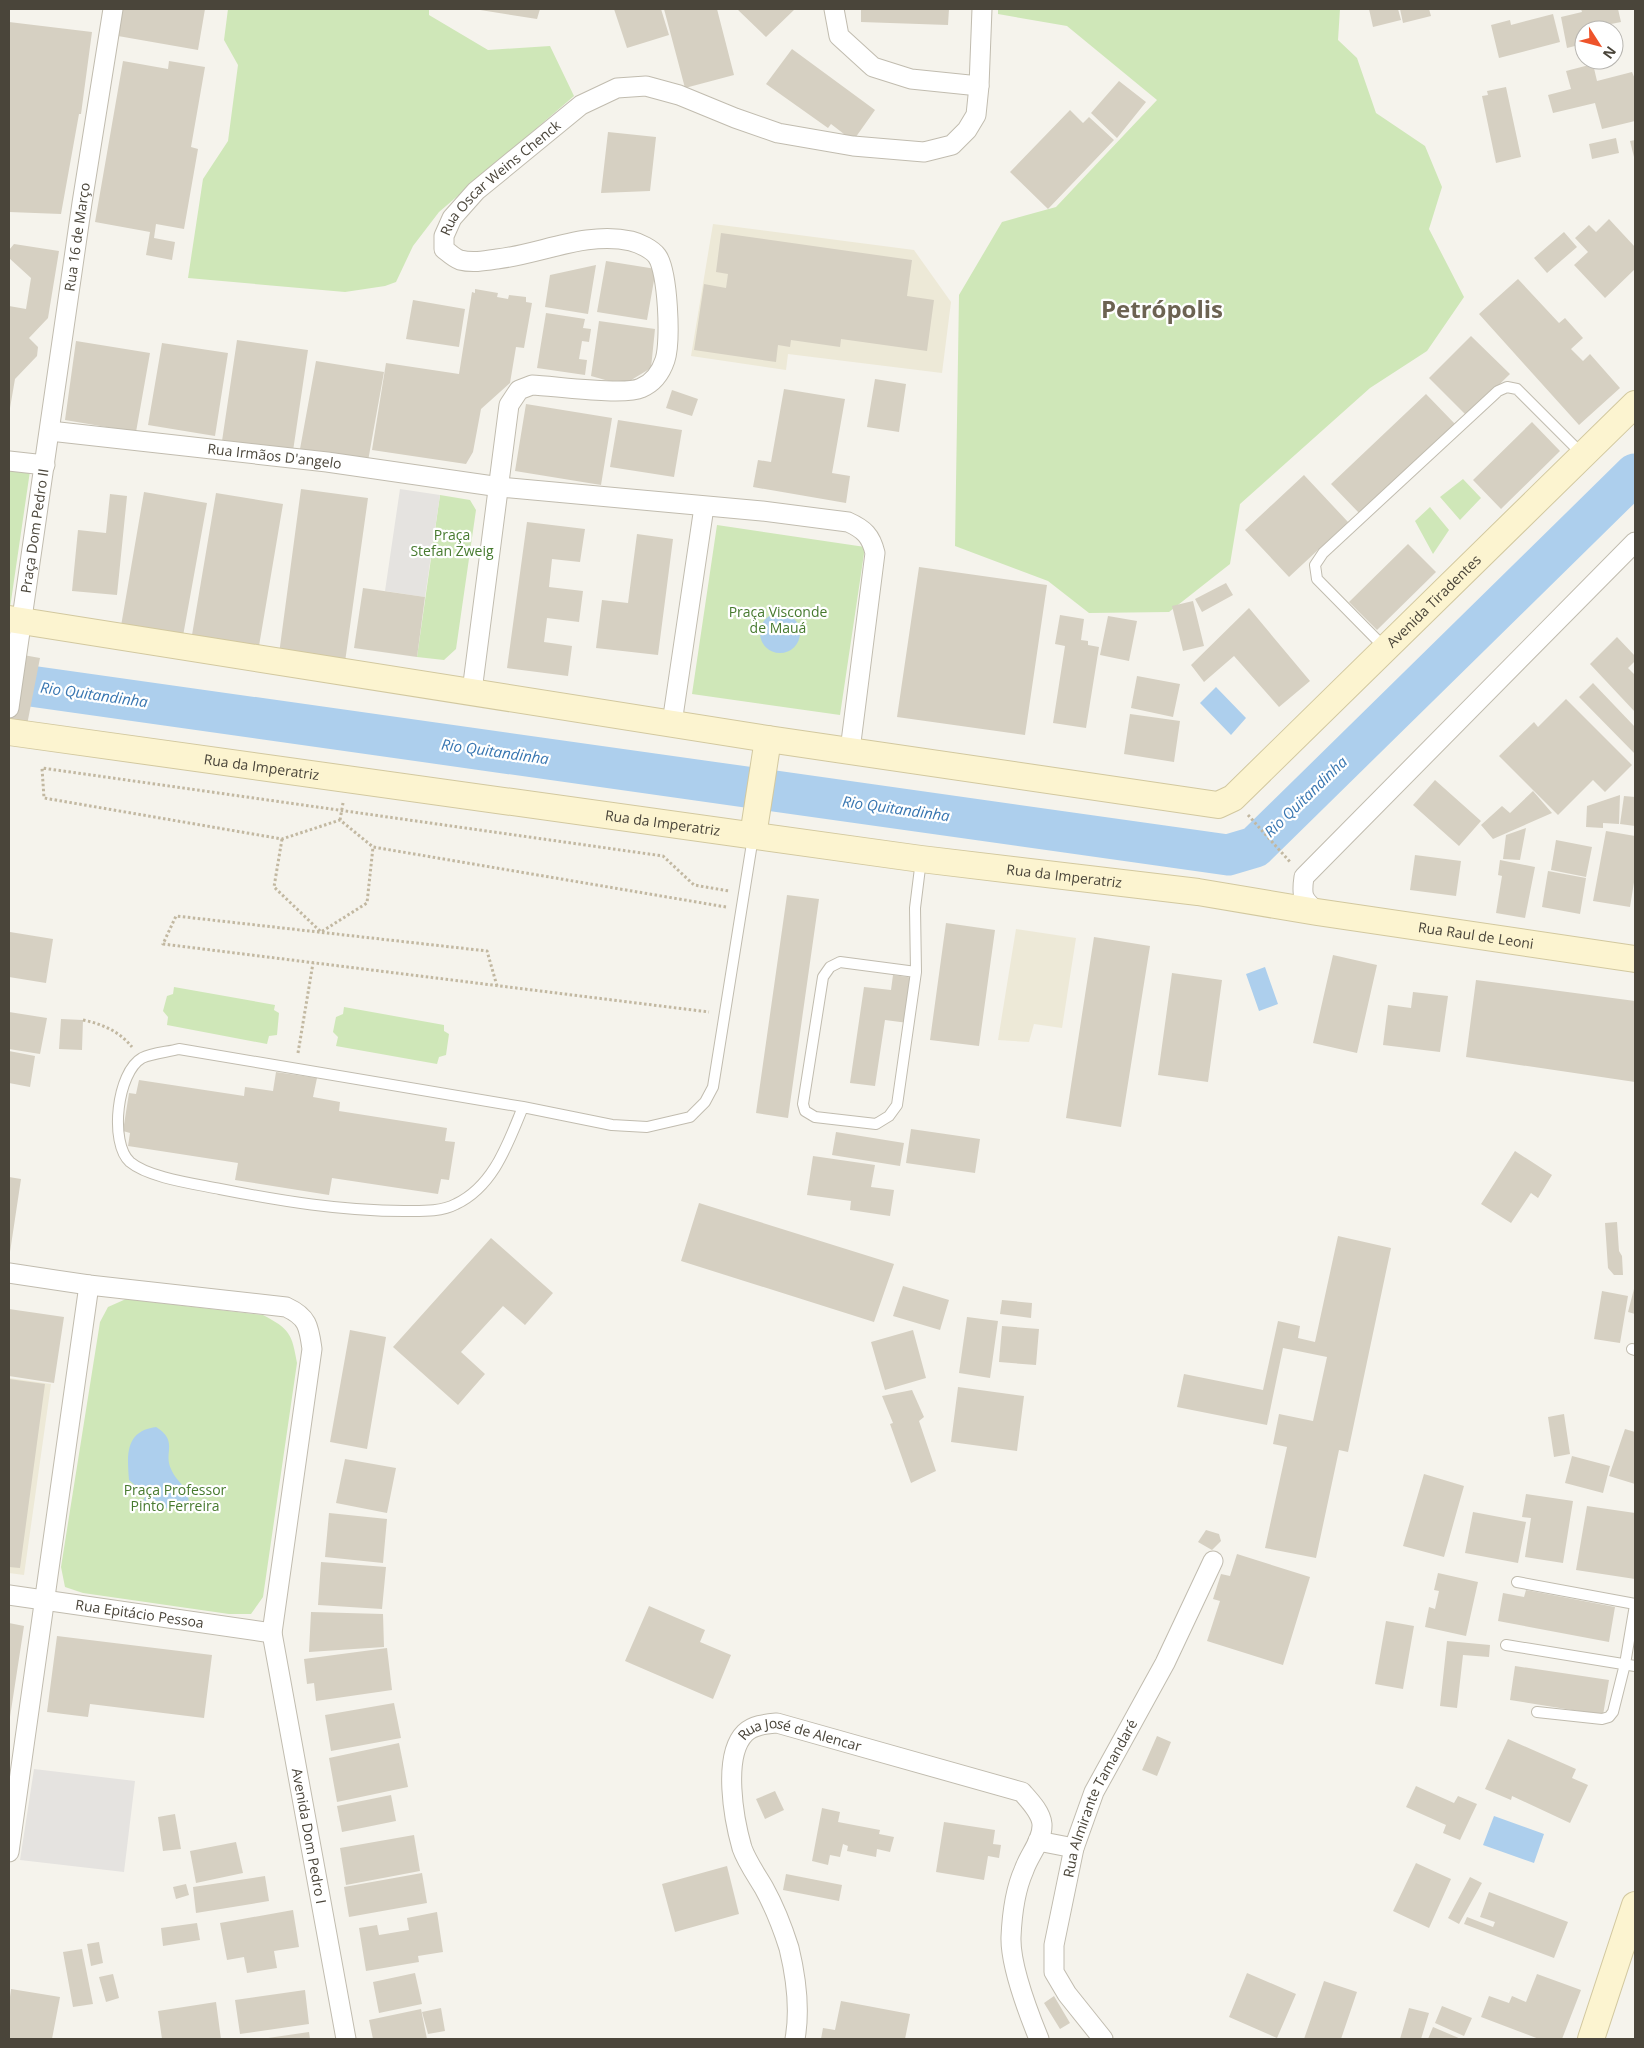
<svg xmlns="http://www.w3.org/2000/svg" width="1644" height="2048" font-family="'Open Sans',sans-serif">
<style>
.education{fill:#ede9d7}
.green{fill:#cfe7b8}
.parking{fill:#e5e3e0}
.water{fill:#adcfed}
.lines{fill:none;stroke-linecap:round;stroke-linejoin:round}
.river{stroke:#adcfed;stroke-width:41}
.building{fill:#d6d0c2}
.lane-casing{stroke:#c1bcaf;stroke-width:12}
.street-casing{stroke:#c1bcaf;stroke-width:21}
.secondary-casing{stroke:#d2c89f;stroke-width:28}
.path{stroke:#c2b8a1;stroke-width:3;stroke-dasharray:2.5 2.5;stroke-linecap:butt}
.lane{stroke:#fff;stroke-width:10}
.street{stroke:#fff;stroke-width:19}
.secondary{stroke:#fcf4d0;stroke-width:26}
.labels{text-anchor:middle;stroke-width:4.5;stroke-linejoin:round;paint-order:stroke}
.street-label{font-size:14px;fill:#4a453a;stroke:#fff}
.park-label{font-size:14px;fill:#477a2f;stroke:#fff}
.water-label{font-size:15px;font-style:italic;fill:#3876b1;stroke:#fff}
.town-label{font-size:24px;font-weight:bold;fill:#6c6352;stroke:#fff}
</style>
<rect width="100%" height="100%" fill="#f5f3ec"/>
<path class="education" d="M713,224l201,26 37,52 -9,71 -154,-19 -2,16 -95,-14z
M1016,929l60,9 -14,90 -28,-4 -5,18 -31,-2z
M9,1378l42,6 -27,191 -15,-2z"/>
<path class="green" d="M228,9h201v6l59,35 62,-4 24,50 -135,116 -26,34 -17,36 -11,4 -40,6 -157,-14 15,-99 25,-38 10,-76 -14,-25z
M998,9h342l-2,31 19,18 19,55 49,33 17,41 -13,42 35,68 -37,54 -57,37 -130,116 -10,60 -61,48 -80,1 -41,-32 -93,-35 4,-251 43,-73 54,-15 101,-107 -90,-74 -69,-12z
M9,469l21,2 -20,137 -1,-1z
M1463,479l18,19 -21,22 -20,-23z
M440,495l30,5 6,10 -20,139 -12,11 -27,-3z
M1430,507l19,23 -16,24 -18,-33z
M717,525l148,22 -25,168 -148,-21z
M174,987l101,18 -1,5 5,3 -2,22 -8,1 -2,8 -100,-19 1,-8 -5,-6 4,-15 6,-2z
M344,1007l100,18v6l5,3 -3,21 -7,2 -2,7 -101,-18 2,-9 -5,-5 3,-15 7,-3z
M126,1299l137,16c27,14 29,19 34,48l-34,234 -12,17h-22l-146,-21 -18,-6 -4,-20 39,-245 8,-15z"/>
<path class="parking" d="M400,489l40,6 -15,102 -40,-6z
M34,1769l101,12 -11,91 -104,-12z"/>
<path class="water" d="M760 633a20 20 0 1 1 40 0a20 20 0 1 1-40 0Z
M1216,687l30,31 -15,17 -31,-32z
M1265,967l13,37 -19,7 -13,-37z
M156,1427c23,14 7,26 15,42 7,16 19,17 18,38l-8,6 -6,-5 -21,1 -8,-2 -2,-6 1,-7 -16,-14c-2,-25 -4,-49 27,-53z
M1494,1816l50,18 -10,29 -51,-18z"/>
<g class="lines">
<path class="river" d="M9,683l1219,172 27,-8 380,-373"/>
</g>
<path class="building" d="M123,9h82l-7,41 -80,-14z
M474,9h66l-3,10z
M614,9h47l8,26 -42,13z
M664,9h53l17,66 -49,13z
M737,9h58l-29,28z
M861,9h88l-1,16 -87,-3z
M1369,9h29l3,11 -28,7z
M1400,9h29l2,7 -28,7z
M1581,9h37l3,13 -10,2 1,6h-28l-1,33 -4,-18 -12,3 -6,-31 21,-5z
M1553,14l7,28 -61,16 -8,-33 19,-5 1,5z
M9,22l83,10 -11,82h-2l-18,100 -52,-2z
M792,49l83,61 -22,31 -22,-17 -3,4 -62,-44z
M123,61l45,8 1,-8 36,6 -14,80 7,2 -14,80 -28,-5 -2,14 21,4 -3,18 -26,-5 4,-23 -55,-10z
M1593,64l4,17 35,-9 3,7v42l-33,8 -7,-26 -42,10 -5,-18 23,-6 -5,-18z
M1119,81l27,21 -29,36 -26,-25z
M1506,87l15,70 -25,6 -14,-67 6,-1 -1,-4z
M1070,110l13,13 6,-6 25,23 -66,69 -38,-37z
M608,132l48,5 -6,54 -49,2z
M1616,138l3,15 -27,6 -3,-15z
M1635,140v21l-5,-20z
M1609,219l26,28v22l-30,29 -31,-33 14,-13 -13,-14 14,-13 7,7z
M1564,232l13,15 -30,26 -13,-15z
M721,233l191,27 -5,36 27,4 -7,51 -86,-12 -1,8 -49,-7 -1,7 -12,-2 -2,17 -82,-12 10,-66 22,4 2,-14 -12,-2z
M14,244l45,7 -11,67 -19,20 9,9 -1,9 -22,23 -5,29 -1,-102 17,3 5,-31 -22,-20v-8z
M606,261l50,8 -9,51 -50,-8z
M596,265l-8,49 -43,-7 5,-32z
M1518,279l41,44 6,-5 18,20 -12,11 12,12 7,-7 30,34 -41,37 -100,-111z
M475,289l23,4 -1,4 11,2 1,-4 17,2v5l6,1 -8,45 -8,-1 -6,36 -29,26 -8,43 -7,12 -94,-14 14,-87 73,11 13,-82 3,1z
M413,300l52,9 -6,38 -53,-8z
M546,313l39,6 -2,9 8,1 -2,13 -7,-1 -3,18 8,1 -2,15 -48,-7z
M599,321l56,8 -4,39 -28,17 -32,-9z
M1471,336l39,38 -43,42 -38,-38z
M237,340l71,10 -15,101 -71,-10z
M76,341l74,12 -14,79 -71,-12z
M162,343l66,10 -13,83 -67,-11z
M316,361l68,11 -16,89 -68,-12z
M875,379l31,5 -7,48 -32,-5z
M784,389l61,10 -13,74 18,3 -4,27 -93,-16 5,-27 13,2z
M672,390l26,9 -6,17 -26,-8z
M1426,394l29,30 -95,90 -29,-30z
M526,404l86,14 -11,67 -86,-14z
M618,420l64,10 -8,47 -64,-10z
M1532,422l28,29 -59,58 -28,-29z
M1304,475l44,47 -59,55 -44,-47z
M301,489l67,9 -23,164 -66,-8z
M144,492l63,11 -24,133 -62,-10z
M216,493l67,11 -24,142 -67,-11z
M110,494l17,2 -10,99 -45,-4 6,-61 28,3z
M527,522l58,7 -5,33 -28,-3 -3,28 34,4 -4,31 -32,-4 -3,24 28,4 -4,30 -61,-8z
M637,534l36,5 -15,116 -62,-7 6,-48 26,3z
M1408,544l28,28 -59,58 -28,-28z
M919,567l128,18 -22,150 -128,-18z
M1226,583l7,12 -31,17 -7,-13z
M363,588l62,9 -8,60 -63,-9z
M1193,601l11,45 -21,5 -11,-45z
M1249,608l61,73 -31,26 -45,-51 -30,26 -13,-17z
M1060,615l24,4 -3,21 7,1v4l11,2 -13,81 -33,-5 12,-77 -10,-2z
M1108,616l29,5 -8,40 -29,-6z
M1617,637l18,19v5l-7,7 7,7v37l-45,-48z
M12,653l28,5 -13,67 -18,17v-73z
M1137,676l43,8 -7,33 -42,-9z
M1593,683l42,44v27l-56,-57z
M1566,699l66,66 -27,27 -12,-12 -35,35 -59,-59 35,-34 4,5z
M1130,714l50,7 -6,41 -50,-8z
M1435,780l46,41 -22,25 -46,-41z
M1533,791l19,22 -59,26 -12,-14 21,-19 8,7z
M1620,795l-1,29 -16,-1v5l-17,-1 1,-21z
M1624,796l11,1v29l-15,-2z
M1526,828l-6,32 -17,-1 3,-24z
M1606,831l29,5v40l-5,31 -37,-6z
M1556,840l36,7 -6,30 -35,-7z
M1415,855l46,6 -5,35 -46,-6z
M1500,860l35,7 -10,51 -29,-5 6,-37 -4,-1z
M1548,871l38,7 -6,36 -38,-7z
M787,895l32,4 -31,219 -32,-5z
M946,923l49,7 -16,116 -49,-6z
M10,932l43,7 -7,44 -37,-6z
M1094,937l56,9 -29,181 -55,-9z
M1333,955l44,10 -20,88 -44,-10z
M1172,973l50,7 -14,102 -50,-7z
M893,975l21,3 -6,45 -23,-3 -10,66 -25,-3 14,-96 27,3z
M1476,980l159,21v81l-169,-25z
M1413,992l35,4 -8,56 -57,-7 5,-40 23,3z
M9,1012l38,6 -7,36 -31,-5z
M61,1019l22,1 -1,30 -23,-1z
M9,1051l26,5 -5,31 -21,-4z
M276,1072l41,6 -4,19 27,5 -1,9 108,17 -2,13 10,1 -6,38 -8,-1 -3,15 -106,-16 -3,17 -94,-15 3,-17 -110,-17 2,-13 -7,-2 6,-38 7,1 3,-14 105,16 1,-9 28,4z
M911,1129l69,10 -5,34 -69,-10z
M836,1132l68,11 -4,23 -68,-11z
M1515,1151l37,24 -14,23 -7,-5 -20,30 -30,-19z
M813,1156l62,9 -4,22 23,3 -4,26 -40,-6 1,-9 -44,-6z
M9,1177l12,2 -11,73h-1z
M699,1203l195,61 -20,58 -193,-61z
M1617,1222l2,29 3,5 1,19h-9l-6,-7 -3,-45z
M1338,1236l53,12 -43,204 -9,-2 -23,108 -51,-10 22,-101 -14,-3 6,-30 34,7 14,-64 -44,-9 -16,77 -90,-18 7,-33 79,16 15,-69 22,5 -2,12 17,4z
M491,1238l62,55 -28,32 -22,-19 -42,46 24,22 -27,31 -65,-58z
M1635,1285v29l-7,-2z
M903,1286l46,14 -9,30 -47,-14z
M1602,1291l26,5 -8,47 -26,-4z
M1002,1300l30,3 -1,15 -31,-4z
M9,1309l55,8 -10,66 -45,-7z
M967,1317l31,4 -8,57 -31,-5z
M1002,1326l37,3 -3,36 -37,-3z
M350,1330l36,7 -19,112 -37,-7z
M913,1330l13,48 -41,12 -14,-48z
M9,1379l36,5 -25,184 -11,-1z
M958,1387l66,9 -7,55 -66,-9z
M912,1390l12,27 -5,4 17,50 -25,12 -21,-59 3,-1 -11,-27z
M1564,1414l6,40 -16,3 -6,-40z
M1625,1429l10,3v52l-26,-8z
M1572,1456l38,10 -7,27 -38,-10z
M345,1459l51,9 -9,45 -51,-10z
M1424,1474l40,12 -20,71 -41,-11z
M1526,1494l47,7 -10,62 -38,-6 6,-39 -9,-1z
M1587,1506l48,7v66l-59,-9z
M1473,1512l53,10 -8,41 -53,-10z
M329,1513l58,6 -4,44 -58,-6z
M1206,1530l13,4 2,7 -9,9 -14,-8z
M1237,1554l73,23 -27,88 -76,-24 13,-40 -7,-2 8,-25 9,2z
M321,1562l65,5 -4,42 -64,-4z
M1438,1573l40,9 -12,54 -41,-9 4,-20 6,2 4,-18 -5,-1z
M1526,1590l89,17 -6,35 -111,-21 5,-28 21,4z
M649,1606l56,24 -5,12 31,13 -18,44 -88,-38z
M311,1612l72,2 1,33 -75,5z
M1386,1621l28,5 -11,63 -28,-5z
M9,1623l15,3 -14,91 -1,-1z
M57,1636l155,19 -8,63 -114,-14 -2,13 -41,-5z
M1447,1641l43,4 -1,12 -26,-2 -6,53 -17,-2z
M387,1648l5,42 -76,11 -2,-18 -7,1 -3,-25z
M1515,1666l94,14 -6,35 -93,-15z
M394,1703l7,35 -70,13 -6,-36z
M1157,1736l14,6 -14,34 -15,-6z
M1508,1739l68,30 -4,9 16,7 -18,38 -58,-27 -1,4 -26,-11z
M399,1743l9,44 -71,15 -8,-44z
M1416,1786l38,17 4,-7 19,8 -17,36 -17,-7 3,-8 -40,-18z
M775,1791l9,19 -19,9 -9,-20z
M391,1795l5,26 -54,11 -5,-26z
M822,1808l18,4 -2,10 42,8 -1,4 15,3 -4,15 -13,-3 -1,8 -29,-6 1,-5 -5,-2 -3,13 -10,-2 -2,10 -16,-4z
M175,1814l6,35 -18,2 -5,-34z
M944,1822l51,8 -2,14 8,1 -2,13 -11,-2 -4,24 -48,-8z
M414,1835l6,36 -74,14 -6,-37z
M236,1842l7,31 -47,10 -6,-32z
M1416,1863l35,16 -22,49 -36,-17z
M727,1866l12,48 -64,18 -13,-48z
M422,1873l5,30 -78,14 -5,-30z
M786,1874l56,11 -3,16 -56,-11z
M265,1876l4,25 -73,12 -3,-26z
M1470,1877l12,6 -23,41 -11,-6z
M186,1884l3,11 -13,4 -3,-12z
M1489,1892l79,30 -14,36 -90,-34 3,-7 26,10 2,-5 -15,-5z
M293,1910l6,37 -25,4 3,17 -30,5 -3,-16 -17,3 -7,-37z
M437,1912l6,40 -25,4 1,6 -53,9 -7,-43 18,-3 2,10 30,-5 -2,-12z
M197,1923l3,17 -37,6 -2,-18z
M99,1942l4,21 -12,3 -4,-22z
M82,1949l11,55 -20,3 -10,-55z
M415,1973l7,31 -43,9 -6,-31z
M1247,1973l49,21 -19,44 -48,-21z
M113,1974l6,24 -13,4 -7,-25z
M1537,1974l44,16 -19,49h-23l-58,-22 8,-21 20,7 3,-7 14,6z
M1324,1981l33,11 -16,47h-37z
M11,1989l49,8 -8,42h-43v-34z
M305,1990l4,34 -69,10 -5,-34z
M1054,1996l16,27 -10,6 -16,-26z
M841,2001l69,13 -5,25h-84l2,-11 12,2z
M216,2002l5,37h-59l-4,-28z
M1442,2006l30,12 -8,18 -29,-13z
M441,2008l4,23 -17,3 -6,-22z
M1409,2008l20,5 -8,26h-21z
M421,2009l6,30h-54l-4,-19z
M1433,2027l28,12h-33z
M309,2032l1,7h-42v-1z"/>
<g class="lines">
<g class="lane-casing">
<path id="lane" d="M1385,648l-68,-69 -2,-14 8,-12 175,-162 9,-4 10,2 66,66
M916,972l-76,-10 -10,5 -7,10 -20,127 2,7 10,6 61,7 13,-8 8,-11 19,-133 -1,-64 6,-48
M523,1107c-15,36 -29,79 -67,97 -15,8 -34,7 -52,7 -62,0 -123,-10 -184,-22 -24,-5 -71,-11 -90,-27 -21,-19 -13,-90 12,-104 10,-5 26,-6 37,-9l344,58 89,18 35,2 43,-10 15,-15 8,-15 40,-250
M1632,1349l3,1
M1517,1582l118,22
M1506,1645l129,21
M1537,1712l65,7 7,-2 4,-5 12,-48 10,-59"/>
</g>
<g class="street-casing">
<g id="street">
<path d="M834,9l5,27 34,31 38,12 68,7"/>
<path id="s1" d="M50,431l277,31 173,25 262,24 86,11c16,7 23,14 27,31l-25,197"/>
<path d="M9,461l36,4"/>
<path id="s2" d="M472,691l37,-286 10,-15 13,-5c23,1 92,11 109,3 12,-5 20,-16 24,-28 6,-18 3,-89 -8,-104 -5,-7 -18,-13 -26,-15 -45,-10 -90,13 -134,18 -13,2 -25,4 -37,1 -6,-2 -11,-7 -16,-11v-13l8,-18 24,-27 105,-86 36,-17 29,-2 33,9 56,23 43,15 75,13 71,6 28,-7 15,-15 9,-15 3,-29 3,-77"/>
<path id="s3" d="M9,708l73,-505 31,-194"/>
<path d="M672,723l32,-216"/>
<path d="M1317,912c-14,-13 -16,-15 -13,-35l331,-335"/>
<path id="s4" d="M9,1273l80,12 197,22c22,10 23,20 26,42l-40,284 74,406"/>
<path id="s5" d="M9,1595l263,38"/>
<path d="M1038,1841l36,7"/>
<path d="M9,1852l80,-567"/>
<path id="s6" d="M795,2039c5,-28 1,-62 -6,-91 -6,-19 -15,-42 -25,-60 -7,-12 -17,-26 -22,-40 -8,-28 -20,-92 3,-115 8,-8 21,-9 32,-10l245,69c7,8 19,20 20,32 1,16 -13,31 -18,46 -9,20 -12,44 -13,67 -1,29 17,75 28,102"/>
<path id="s7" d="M1103,2039l-36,-45 -13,-22v-27l20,-97 20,-56 71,-129 48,-102"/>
</g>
</g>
<g class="secondary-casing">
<g id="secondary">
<path id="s8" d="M9,619l759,120 450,66 15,-7 402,-394"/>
<path id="s9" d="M9,732l912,127 277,33 119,20 318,47"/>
<path d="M753,836l15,-97"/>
<path d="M1591,2039l44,-134"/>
</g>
</g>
<path class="path" d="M1248,815l43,48
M340,820l3,-17
M282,839l-8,48 47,45 46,-29 6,-56
M726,907l-353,-60 -33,-27 -58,19 -238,-41 -2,-30 621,88 31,29 35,6
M497,986l-10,-35 -311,-35 -13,28 546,68
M83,1020c19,4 36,11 49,27
M298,1053l15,-90"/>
<use href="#lane" class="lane"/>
<use href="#street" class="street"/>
<use href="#secondary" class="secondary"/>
</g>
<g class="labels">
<g class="street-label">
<text dy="5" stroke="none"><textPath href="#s2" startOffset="892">Rua Oscar Weins Chenck</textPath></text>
<text dy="5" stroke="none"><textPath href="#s3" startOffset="476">Rua 16 de Março</textPath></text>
<text dy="5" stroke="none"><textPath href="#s1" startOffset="226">Rua Irmãos D'angelo</textPath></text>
<text dy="5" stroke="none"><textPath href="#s3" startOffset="179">Praça Dom Pedro II</textPath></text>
<text dy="5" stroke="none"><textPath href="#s8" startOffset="1521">Avenida Tiradentes</textPath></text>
<text dy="5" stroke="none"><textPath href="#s9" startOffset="255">Rua da Imperatriz</textPath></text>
<text dy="5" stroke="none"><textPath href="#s9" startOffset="660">Rua da Imperatriz</textPath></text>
<text dy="5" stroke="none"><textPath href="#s9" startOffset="1065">Rua da Imperatriz</textPath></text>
<text dy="5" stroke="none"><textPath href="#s9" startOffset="1481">Rua Raul de Leoni</textPath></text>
<text dy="5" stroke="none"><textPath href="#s5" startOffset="132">Rua Epitácio Pessoa</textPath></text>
<text dy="5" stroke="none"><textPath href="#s6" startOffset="379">Rua José de Alencar</textPath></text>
<text dy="5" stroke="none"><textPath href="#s7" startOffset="265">Rua Almirante Tamandaré</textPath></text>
<text dy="5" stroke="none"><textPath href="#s4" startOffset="825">Avenida Dom Pedro I</textPath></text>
</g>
<g class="park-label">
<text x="452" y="540">Praça<tspan x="452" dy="16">Stefan Zweig</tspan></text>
<text x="778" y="617">Praça Visconde<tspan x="778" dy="16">de Mauá</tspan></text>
<text x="175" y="1495">Praça Professor<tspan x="175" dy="16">Pinto Ferreira</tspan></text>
</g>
<g class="water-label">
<text transform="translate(94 695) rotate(8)" y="5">Rio Quitandinha</text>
<text transform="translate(495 752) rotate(8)" y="5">Rio Quitandinha</text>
<text transform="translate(1306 797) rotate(-44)" y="5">Rio Quitandinha</text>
<text transform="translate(896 809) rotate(8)" y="5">Rio Quitandinha</text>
</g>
<g class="town-label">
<text x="1162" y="318">Petrópolis</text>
</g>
</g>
<rect width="1644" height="2048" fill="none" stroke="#4a453a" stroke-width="20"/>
<g transform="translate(1599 45) rotate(126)"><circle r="24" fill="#ffffff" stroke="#b7b5b0"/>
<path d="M0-4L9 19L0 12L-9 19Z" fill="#ee542b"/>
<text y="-8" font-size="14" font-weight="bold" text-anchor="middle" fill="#4a453a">N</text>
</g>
</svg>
